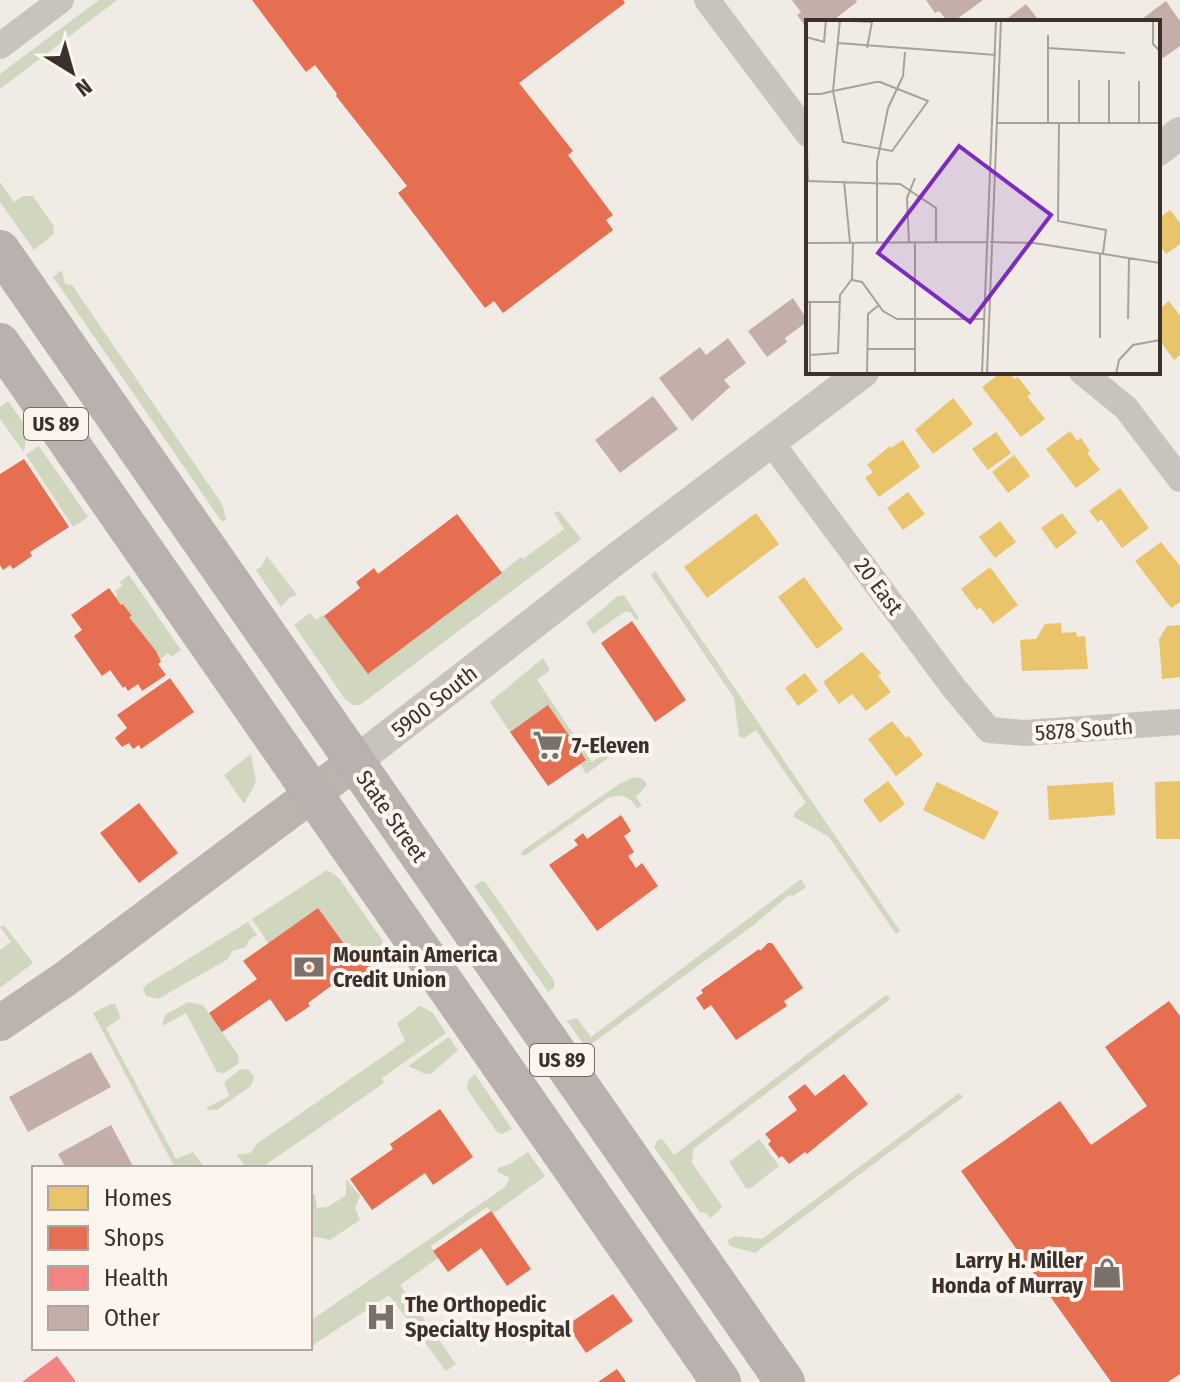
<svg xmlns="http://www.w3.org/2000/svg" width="1180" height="1382" font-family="'Fira Sans Condensed',sans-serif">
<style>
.green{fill:#d1d6bf}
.homes{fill:#e9c46a}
.shops{fill:#e76f51}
.health{fill:#f28482}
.building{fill:#c3afa7}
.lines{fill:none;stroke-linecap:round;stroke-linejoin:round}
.minor{stroke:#c9c3be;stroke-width:26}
.tertiary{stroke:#c9c3be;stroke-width:32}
.secondary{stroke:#bab3ae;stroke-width:36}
.primary{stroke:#b8b1ad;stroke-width:40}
.labels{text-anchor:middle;stroke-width:8;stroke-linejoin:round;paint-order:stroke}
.shield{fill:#fbf5ee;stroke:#756b66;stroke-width:2}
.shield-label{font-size:20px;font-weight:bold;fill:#3b302b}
.street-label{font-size:22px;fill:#3b302b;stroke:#fbf5ee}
.poi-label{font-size:22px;font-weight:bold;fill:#3b302b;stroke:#fbf5ee;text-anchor:start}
.inset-road{fill:none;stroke:#a8a09b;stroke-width:2}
.view{fill:#7b2cbf;fill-opacity:0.15;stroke:#7b2cbf;stroke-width:4}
.inset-edge{fill:none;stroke:#3b302b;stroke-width:4}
</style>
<rect width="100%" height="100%" fill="#f0ebe5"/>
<path class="green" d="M99,0h18l-117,89v-15z
M0,182l14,20 9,-6h10l20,29 1,9 -20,16 -34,-48z
M62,270l3,14 7,1 150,219 4,15 -4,3 -169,-245z
M8,401l23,33 -5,4 -2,14 -24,-33v-12z
M39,446l49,71 -15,10 -47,-72z
M559,511l22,28 -221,166h-7l-8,-6 -51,-74 16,-12 6,7 7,-5 45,59 153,-117 2,2 41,-30 -10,-16z
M267,556l30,39 -7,2 -9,10 -25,-37 5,-3z
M655,571l245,360 -4,3 -67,-97 -35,-20v-4l12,-10 -50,-73 -12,8 -5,-1 -5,-39 -83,-123z
M129,575l52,75 -10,7 -3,-4 -8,7 -31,-43 2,-2 -7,-11 -3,1 -6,-8 3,-3 -3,-3 7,-5 -2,-4z
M624,595l15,23 -3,2 -6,-8h-6l-31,22 -7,-11 32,-27z
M543,658l7,12 -13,10 55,82 14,-9 5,3 -25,18 -39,-68 -37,26 -20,-30z
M251,754l5,28 -12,22 -20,-29z
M634,777l9,2 4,6 -11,12 6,9 -5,2c-7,-11 -15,-15 -29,-10l-82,57h-5l1,-4 97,-67z
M327,870l11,7 45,64 -5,10 8,11 -38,-5 -7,-11 2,-2 -75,-1 -16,-24z
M801,879l5,8 -13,9 -4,-1 -34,29 -169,124 -19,-27 10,-3 14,19z
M482,881l4,2 68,98v7l-6,4 -74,-106z
M248,922l9,13 -7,4 -4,8 -14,4 -4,8 -70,40 -12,-3 -3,-7 3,-4z
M4,925l29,38 -33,25v-38l11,-8 -11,-15z
M886,995l4,3 -2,3 -195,148 -1,14 30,43 -3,5 -9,7 -3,-5 -7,-1 -46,-65 4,-7 4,-1 12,16z
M188,1002l15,3 36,51 -1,8 -14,9 -7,-1 -31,-59 -24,13 3,-11z
M111,1004h4l6,14 -15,10 70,131 17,-7 12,16h-30l-82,-155z
M420,1006l12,6 14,21 -64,45 2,5 -123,85h-15l-9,-13 13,-2 8,-10 147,-102 -8,-18z
M449,1037l9,13 -27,24h-6l-17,-8z
M241,1069l8,1 5,7 -3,9 -34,24h-8l-3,-2 23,-12 -5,-14z
M475,1074l37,55 -10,5 -5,-2 -30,-43 1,-8z
M959,1093l4,4 -208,156 -25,-7 -3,-5 8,-5 27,3z
M759,1139l20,27 -28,22h-5l-17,-26z
M528,1152l17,24 -52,38 -6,-7 -56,39 7,12 -38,27 56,79 -10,7 -57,-76 -79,52v-26l195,-134 5,-9 -12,-6v-4l12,-4z
M346,1179l14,17 -5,12 5,12 -30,20 -18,-4 -2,-41 5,-1 2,14 11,-1 18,-12z"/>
<path class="homes" d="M1170,210l10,13v21l-14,10 -8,-11v-24z
M1169,301l11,15v39l-6,5 -16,-22v-28z
M1002,372h7l5,7 4,-2 13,17 -4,2 18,23 -24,18 -39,-50z
M953,398l20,26 -40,30 -18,-24z
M1070,431l7,10 4,-3 9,13 -3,2 13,17 -24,18 -30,-39z
M996,432l15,21 -23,17 -16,-21z
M903,440l17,27 -41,30 -14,-19 8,-6 -6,-7 23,-19 1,2z
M1014,455l16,21 -22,17 -16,-21z
M1120,488l29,40 -27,20 -21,-29 -3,3 -9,-11z
M908,492l17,22 -22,16 -16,-22z
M756,513l23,31 -72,54 -23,-31z
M1062,513l15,20 -21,16 -15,-21z
M1000,521l16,21 -21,16 -16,-21z
M1161,542l19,24v36l-9,6 -36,-47z
M990,567l28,38 -25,19 -13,-17 -3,3 -16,-21z
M804,577l39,52 -26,20 -39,-52z
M1061,623l1,10 14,-1 1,5 8,-1 3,33 -66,2 -2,-31 16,-1 9,-15z
M1180,625v52l-18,2 -3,-40 8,-13z
M862,652l19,21 -3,3 13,16 -25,19 -14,-17 -13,10 -16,-22z
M805,673l13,18 -20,15 -13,-18z
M892,721l14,17 3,-2 14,19 -27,21 -28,-37z
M888,781l17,23 -25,19 -17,-23z
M1180,781v58h-24l-1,-57z
M937,782l62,30 -15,28 -61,-30z
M1113,782l2,33 -66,5 -2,-34z"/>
<path class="shops" d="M252,0h371l2,3 -106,80 54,68 -5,4 45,60 -7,5 7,10 -110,83 -9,-12 -9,7 -87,-115 9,-7 -71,-90 1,-2 -22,-29 -9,7z
M24,459l45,68 -39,25 2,4 -19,13 -3,-4 -7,5 -3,-5v-91z
M457,514l45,59 -134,101 -44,-58 36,-28 -4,-6 18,-14 4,6z
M109,588l12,17 2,-1 9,12 -3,1 27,34 5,11 -3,2 8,11 -24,16 -4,-7 -10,7 -3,-5 -2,2 -13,-18 -8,6 -28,-40 8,-6 -11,-15z
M632,621l54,79 -31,22 -54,-79z
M170,678l24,34 -53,37 -2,-4 -6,4 -4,-6 -7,4 -7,-9 12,-10 -10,-13z
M548,705l38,55 -38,26 -38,-54z
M139,803l39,50 -39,30 -39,-50z
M621,815l10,16 -7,5 10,16 -6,4 8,12 6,-5 16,23 -61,45 -48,-66 29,-20 -4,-5 9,-7 4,6z
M318,908l26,36 -3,2 7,11 23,4 -1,4 6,9 -3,10 -9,4 -29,-5 -27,20 2,3 -24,16 -16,-23 -48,33 -13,-19 48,-34 -14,-18z
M768,943h4l31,45 -19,13 3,5 -51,34 -25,-35 -7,5 -8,-12 7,-5 -2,-3 58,-41 1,2z
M1169,1001l11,15v358l-12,8h-57l-150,-211 99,-70 31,44 56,-39 -42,-59z
M844,1074l24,30 -61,50 -2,-2 -16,12 -7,-8 -3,2 -11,-14 3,-3 -6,-7 32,-24 -9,-13 17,-13 10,12z
M440,1109l33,48 -40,28 -8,-12 -53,37 -22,-31 43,-30 -3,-5z
M491,1211l40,58 -24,17 -26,-38 -33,24 -15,-21z
M613,1294l20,27 -47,32 -19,-28z
M617,1369l9,13h-28z"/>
<path class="health" d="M57,1356l19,26h-54z"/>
<path class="building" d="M792,0h64l1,2 -26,20h-23v8l-11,-15 4,-3z
M926,0h57l-30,22h-5l-9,-11 -4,2z
M1166,1l14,20v25l-17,12 -5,-7v-29h-20z
M1026,4l12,15 -5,3h-22l-3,-4z
M793,298l15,23 -23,17 2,4 -20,15 -19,-26z
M728,338l18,25 -22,17 6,7 -38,34 -33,-43 41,-31 6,8z
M653,396l25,33 -58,44 -25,-33z
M91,1052l20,35 -83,45 -19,-35z
M111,1125l23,43h-68l-8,-14z"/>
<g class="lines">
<path class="minor" d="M707,0l101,134
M0,46l61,-46
M1082,372l44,36 54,71
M770,441l184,247 35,42 36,3 155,-11"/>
<path class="tertiary" d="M1158,150l22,-17
M355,762l261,-203 247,-187"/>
<path class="secondary" d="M0,1023l65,-44 290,-217"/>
<path class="primary" d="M0,250l785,1132
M0,343l721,1039"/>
</g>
<defs>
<g id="supermarket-bare" transform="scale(2.4)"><path d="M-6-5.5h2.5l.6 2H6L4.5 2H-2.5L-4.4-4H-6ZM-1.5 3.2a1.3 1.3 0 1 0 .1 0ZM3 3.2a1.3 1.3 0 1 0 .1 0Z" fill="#7a716c" stroke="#fbf5ee" stroke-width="2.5" paint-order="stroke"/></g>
<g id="bank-bare" transform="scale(2.4)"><path d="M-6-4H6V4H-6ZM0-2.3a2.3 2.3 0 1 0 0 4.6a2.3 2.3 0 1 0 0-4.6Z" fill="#7a716c" stroke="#fbf5ee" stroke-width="2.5" paint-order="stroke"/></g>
<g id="shop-bare" transform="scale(2.4)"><path d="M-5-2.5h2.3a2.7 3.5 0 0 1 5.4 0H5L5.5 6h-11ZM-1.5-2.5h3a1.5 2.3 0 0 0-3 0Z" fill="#7a716c" stroke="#fbf5ee" stroke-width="2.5" paint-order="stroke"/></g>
<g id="hospital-bare" transform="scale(2.4)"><path d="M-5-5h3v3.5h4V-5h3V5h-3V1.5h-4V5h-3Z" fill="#7a716c" stroke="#fbf5ee" stroke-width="2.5" paint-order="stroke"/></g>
</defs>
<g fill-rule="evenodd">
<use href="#supermarket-bare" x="548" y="745"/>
<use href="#bank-bare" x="309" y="967"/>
<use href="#shop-bare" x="1107" y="1273"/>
<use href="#hospital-bare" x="381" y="1317"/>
</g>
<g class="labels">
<g class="shield">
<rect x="24" y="408" width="64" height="32" rx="6"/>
<rect x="530" y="1044" width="64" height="32" rx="6"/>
</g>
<g class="shield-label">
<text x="56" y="431">US 89</text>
<text x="562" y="1067">US 89</text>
</g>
<g class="street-label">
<text transform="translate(879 586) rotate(53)" y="8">20 East</text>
<text transform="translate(434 701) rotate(-38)" y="8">5900 South</text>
<text transform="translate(1084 729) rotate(-4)" y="8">5878 South</text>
<text transform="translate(392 816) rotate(55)" y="8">State Street</text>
</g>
<g class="poi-label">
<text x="572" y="753">7-Eleven</text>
<text x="333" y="962">Mountain America<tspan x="333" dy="25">Credit Union</tspan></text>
<text x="1083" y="1268" text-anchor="end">Larry H. Miller<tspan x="1083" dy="25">Honda of Murray</tspan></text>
<text x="405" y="1312">The Orthopedic<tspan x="405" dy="25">Specialty Hospital</tspan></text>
</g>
</g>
<g transform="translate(806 20)">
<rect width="354" height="354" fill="#f0ebe5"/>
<path class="inset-road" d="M25,0l41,2 -5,26M347,0v24l7,7M242,15v88M0,17l18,5 2,-22M32,23l158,12M242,28l77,5M273,60v43M333,61v42M0,74h15l12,-3 29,-6 14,-3h4l48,19 -36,50 -49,-9 -10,-51 7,-71M191,103h163M253,103l-1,98 48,9 -3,23M303,103v-43M0,105l2,56M0,161l94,3 36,24v35M38,161l6,62M184,222l44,1 126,20M0,223l181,-1M71,223v-81l11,-54 15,-32 2,-24M103,223l-2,-45 8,-20M46,260l10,2 21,29 14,8h88M0,282h34M322,299l1,-61M294,318v-84M62,329h47M4,335l28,-2 2,-58 12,-16 1,-36M4,354v-72M61,354l1,-60 11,-9M109,354v-131M176,354l14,-354M181,354l14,-354M310,354l3,-14 14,-15 27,-5"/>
<path class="view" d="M153,126l92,69 -81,107 -92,-69z"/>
<rect width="354" height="354" class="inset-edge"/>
</g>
<rect x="32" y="1166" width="280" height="184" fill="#fbf5ee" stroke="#aea6a0" stroke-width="2"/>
<rect x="48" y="1186" width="40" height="24" fill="#e9c46a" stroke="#aea6a0" stroke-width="2"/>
<text x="104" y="1206" font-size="24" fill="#3b302b">Homes</text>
<rect x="48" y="1226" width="40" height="24" fill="#e76f51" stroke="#aea6a0" stroke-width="2"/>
<text x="104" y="1246" font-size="24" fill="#3b302b">Shops</text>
<rect x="48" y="1266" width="40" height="24" fill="#f28482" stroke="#aea6a0" stroke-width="2"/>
<text x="104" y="1286" font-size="24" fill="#3b302b">Health</text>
<rect x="48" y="1306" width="40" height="24" fill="#c3afa7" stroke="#aea6a0" stroke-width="2"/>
<text x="104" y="1326" font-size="24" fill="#3b302b">Other</text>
<g transform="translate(72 72) rotate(143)" stroke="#fbf5ee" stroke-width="6" paint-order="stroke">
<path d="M0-6L14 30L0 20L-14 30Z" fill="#3b302b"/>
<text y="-12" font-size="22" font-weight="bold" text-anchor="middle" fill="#3b302b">N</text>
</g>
</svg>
